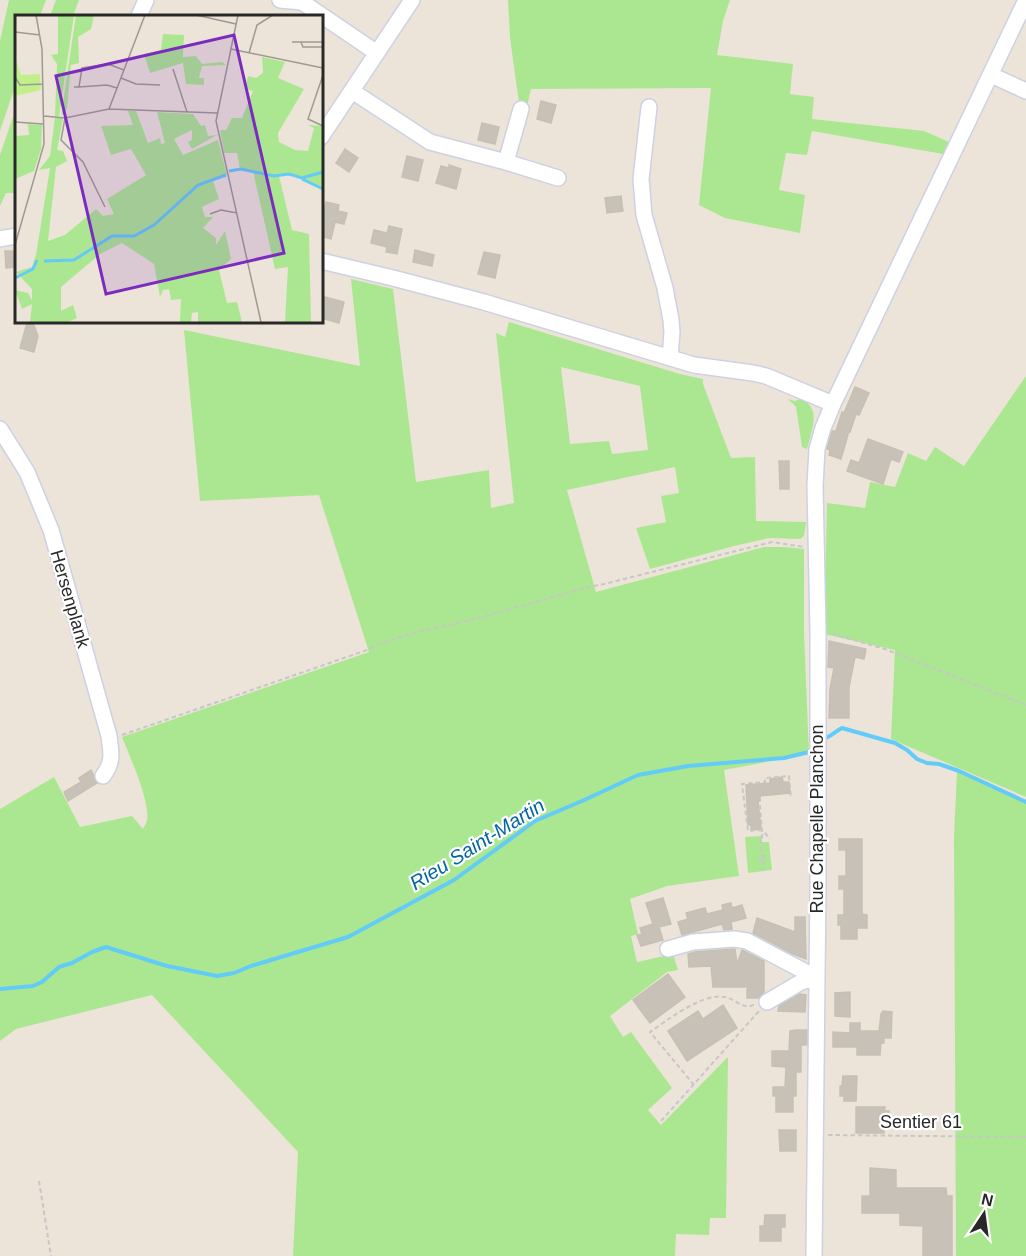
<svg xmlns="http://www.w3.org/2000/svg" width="1026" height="1256" font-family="Arial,sans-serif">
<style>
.green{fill:#abe790;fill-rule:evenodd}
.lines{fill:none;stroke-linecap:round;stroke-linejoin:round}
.stream{stroke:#62cbf7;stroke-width:4}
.building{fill:#c7c1b8;stroke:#c7c0b2;stroke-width:1.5}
.minor-casing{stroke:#cdd1e3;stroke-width:18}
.path{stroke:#c7c7c7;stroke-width:2;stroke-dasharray:4.5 3;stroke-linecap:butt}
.minor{stroke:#fff;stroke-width:15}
.labels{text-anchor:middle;stroke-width:4.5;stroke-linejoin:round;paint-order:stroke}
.street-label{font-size:18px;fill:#282828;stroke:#fff}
.water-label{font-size:20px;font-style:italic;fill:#0365a1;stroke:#fff}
.inset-river{fill:none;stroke:#62cbf7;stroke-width:3}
.inset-road{fill:none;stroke:#9e9992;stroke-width:1.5}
.view{fill:#7b2cbf;fill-opacity:0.15;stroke:#7b2cbf;stroke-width:3}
.inset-edge{fill:none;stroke:#282828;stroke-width:3}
</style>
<rect width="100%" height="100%" fill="#ece4d8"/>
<path class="green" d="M9,0h37l-6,16h-24v68l-16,47v-90z
M56,0h23l-6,16h-23z
M508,0h222l-7,21 -6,34 76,9 -3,30 24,3 -2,22 112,12 25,11 -6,12 -131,-23 -5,24 -21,-2 -7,37 26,5 -5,38 -75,-15 -26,-13 12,-117 -180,1 -4,17 -8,-3 -9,-65z
M16,108v85h-10l-6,13v-51z
M351,279l42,10 23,193 73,-12 2,38 23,-5 -18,-170 9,4 4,-15 171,52 23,5v5l28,74 24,-1 1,64 50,1 -2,14 -4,3 -31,-1 -35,8 -84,23 -14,-41 30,-6 -5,-26 18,-3 -4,-26 -108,23 29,102 168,-45h21l19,2v84l5,121 -85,16 15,106 -72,10 -37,13 8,35 -7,2 6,26 36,-8 5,16 -11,2 -57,44 13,21 8,-5 41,56 -24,22 13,15 67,-68 -2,161h-16l-1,17 -33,-1 -1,22h-382l5,-104 -146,-157 -136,34 -16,12v-232l54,-32 26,50 52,-11 11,13c1,-3 4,-6 4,-9 4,-16 -18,-66 -25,-83l247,-85 -50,-157 -119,6 -16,-171 176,36zM561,367l79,19 8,64 -36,4 -3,-13 -39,3z
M1026,376v421l-135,-58 4,-89 -71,-16 3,-131 38,5 5,-26 25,5 13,-34 18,8 9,-14 29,19z
M788,399l7,2 5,-2c23,8 11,32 7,50l-5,-2 -6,-40z
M957,772l69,30v454h-70l-2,-420z
M761,836l1,6h7l3,28 -24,3 -3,-36z"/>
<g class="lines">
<path class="stream" d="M826,738c7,-3 10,-7 16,-10l53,15 12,7 10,9 10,4 12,1 20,7 67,31
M0,989l33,-3 9,-4 17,-15 13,-4 20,-11 14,-5 61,19 50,10 17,-3 17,-7 97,-29 106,-57 81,-59 47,-20 56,-26 50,-9 96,-8 25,-6"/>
</g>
<path class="building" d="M541,101l15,4 -5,18 -14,-4z
M482,123l17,4 -4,17 -17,-4z
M345,149l13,9 -9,14 -13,-9z
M407,156l16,4 -5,21 -16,-4z
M449,165l12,4 -5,20 -20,-6 5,-17 8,2z
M621,196l2,15 -16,2 -2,-15z
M326,202l13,3 -1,6 9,2 -3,11 -9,-2 -4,17 -10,-3v-12z
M389,226l13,3 -5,25 -11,-2 1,-5 -16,-4 3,-13 13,3z
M415,250l19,5 -2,11 -19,-4z
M5,251h11v16l-10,1z
M484,252l16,3 -5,23 -17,-4z
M321,296l23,6 -5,21 -18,-5z
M27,323l7,2 4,11 -4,16 -14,-4z
M855,387l14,6 -10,22 -3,-1 -6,18 -1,-1 -8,28 -12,-4 1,-5 -3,-1 5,-18h4l6,-19 2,1z
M868,439l35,13 -4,10 -8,-3 -8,25 -36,-13 4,-11 8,3z
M779,461h10v28h-9z
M829,641l37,8 -2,10 -9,-2 -6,30v31h-20l1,-29 4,-21 -6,-1z
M91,770l6,13 -29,18 -4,-9 17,-10 -2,-4z
M782,777l1,5h6l1,11 -30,3v5h-2l3,28 -10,1v-5h-3l-2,-40 24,-2v-4z
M839,839h23v75l5,1v13h-10v11h-16v-14h-3v-10h6v-26h-5v-13h7v-26h-7z
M663,898l8,26 -12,3 4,13 -22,6 -4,-11 5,-1 -2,-6 13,-4 -7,-21z
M731,903l1,5 10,-3 4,13 -15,4 1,7 -8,1 -2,-6 -40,11 -4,-13 10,-3 -2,-6 19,-5 2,6 16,-4 -1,-5z
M795,917h10l1,42 -13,-5 -40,-21 4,-15 38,14z
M734,949h1l2,15 5,-14 22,11v31l-6,6h-11v-9l4,-2h-38l-2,-21 -22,1 -1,-13 7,-2z
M668,974l17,23 -35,26 -17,-23z
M850,992v25l-15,-1v-23z
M800,994l6,1 -1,17 -27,-1 1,-5z
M723,1005l14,23 -50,33 -19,-30 30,-20 5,8z
M883,1011l9,1 -1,26h-7v5h-3l-1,12h-23v-8h-24v-15l17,1v-10h10v8h19l2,-17z
M796,1030h11v15h-6v27h-5v24h-3v16h-17v-16h-3v-9h12l1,-20 -14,-1v-15h17l1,-20z
M843,1076h14l-1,25h-12v-5h-4v-10h2z
M856,1107h29l-1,4h5v12h-5v10h-28z
M779,1130h17v21h-16z
M870,1168l26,2v18h50l1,8h5v60h-29v-30l-23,-1v-12h-38v-17h8z
M765,1215h20v12h-4v14h-21v-15h4z"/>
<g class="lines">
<g class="minor-casing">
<path id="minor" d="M280,0l22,2 75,51
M139,16l7,-16
M991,75l35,16
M352,91l78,51 76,20 52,16
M649,107l-8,72 3,36 21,73 6,32 1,12 -2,26
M321,137l91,-137
M506,162l15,-53
M0,239l16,-3
M321,261l72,17 91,24 210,63 59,8 13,3 67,28
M0,429l27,43 24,58 58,206c2,17 5,25 -6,40
M668,949l25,-7 41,-3 13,2 70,37
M767,1002l34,-20 16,-4
M814,1256l4,-369v-256l-3,-146 2,-36 6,-21 10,-24 193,-404"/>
</g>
<path class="path" d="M832,634l53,15 141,56
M122,735l245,-85c32,-16 76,-23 111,-32 37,-10 74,-21 111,-31l15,-3 168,-42 32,5
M760,805l2,27 3,1 5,6
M762,830l-14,1 -6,-47 23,-2v-4l24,-2 2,22
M762,834v4h-2l2,18
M762,860h-2v-3l4,-1v4h-2l1,10
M694,1085l-44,-53c19,-13 52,-39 75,-35 8,1 14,9 22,9 3,1 6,-1 9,-2
M661,1121l98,-110
M828,1135l198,2
M39,1181l12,75"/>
<use href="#minor" class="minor"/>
</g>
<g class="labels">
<g class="street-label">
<text transform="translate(70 599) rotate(74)" y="6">Hersenplank</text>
<text transform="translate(817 819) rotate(-90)" y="6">Rue Chapelle Planchon</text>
<text x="921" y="1128">Sentier 61</text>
</g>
<g class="water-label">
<text transform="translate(477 844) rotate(-32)" y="7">Rieu Saint-Martin</text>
</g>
</g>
<g transform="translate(15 15)">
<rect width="308" height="308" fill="#ece4d8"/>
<path d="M43,0h16l-15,101h-4l2,-52 -6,-9 7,-1zM61,0h18l-3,14 -13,8 1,26 -8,2 -4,44 -6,7zM148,19l21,1 -1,22 13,-1 6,8 20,-2 4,3 -24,1 -3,12h5v7l-18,-1 -3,-21 -33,10 -6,-19 17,-4zM247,42l23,5 -7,16 26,11 -26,44 1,9 16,8 13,1 6,-23 -6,-3 14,1v63l-33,-16 -10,3 13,54 17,4 2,88h-26l3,-55 -13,2 -22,-98 -13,-2 -3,-16h-13l-4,-23h6l6,-12h10l11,-27 -8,-2 3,-13 8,2 7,-5zM113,96h8l12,32 12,-5 1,6 4,-1 -8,-31 36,2 8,12 4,-1 3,11 9,-1 -25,14 -4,-7 4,-2v-10l-18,9 9,16 35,-15 9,35 -14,6 6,18 -17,8 3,10h8l-10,11 13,10v7l9,-14 6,28 -12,11 8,33 10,-1 5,20h-44v-10l-6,1 -1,9h-11l1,-23 -10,1 -2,-11 -6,1 -3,7 -6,-33 -32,-21 -22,11 -39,33v24l12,-6 4,13 -9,4h-38l2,-18 -10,5 -7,-19 13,3 4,7v-11l-16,-17 16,-5 4,-12 14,-87 -11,2 11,-14 5,-39 8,1 -6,32 6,1 4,10 -11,6 -8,74 17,-6 31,-26 7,7 11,-2 -7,-15 39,-24 -15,-26 -20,6 -10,-29 32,-1zM13,109l14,1 -1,24 -7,22 -19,8v-43l14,-1z" fill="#abe790"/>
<path d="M0,42l6,18 19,-1 1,16 -26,6z" fill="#c1f08a"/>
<path class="inset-river" d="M214,156l12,-2 33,7 15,-2 13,4 21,-6M287,164l21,10M29,246l30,-1 38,-24h22l20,-11 44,-40 28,-10M0,263l18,-9 4,-9"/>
<path class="inset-road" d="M181,0l40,9M223,0l-22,106 45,201M0,17l25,3M277,27h31M286,27l2,5h20M216,34l92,19M234,38l8,-28 16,-10M158,54l14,43M308,60l-15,44 15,7M0,62l5,8 23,-1M106,63l15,6 24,1M59,72h5l3,-19 26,-4 16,6M64,72l28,-2 10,3M94,94l36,-94M29,101l21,2 44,-9 108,4M50,103l-4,22 22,22 22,45M0,107l28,2M195,199l11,-4 16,3M0,230l29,-101 -2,-95 -6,-34"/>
<path class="view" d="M219,20l50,218 -178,41 -50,-218z"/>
<rect width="308" height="308" class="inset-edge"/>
</g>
<g transform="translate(984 1214) rotate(13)" stroke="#ffffff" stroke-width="4.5" paint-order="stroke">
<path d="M0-4.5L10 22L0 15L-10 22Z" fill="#282828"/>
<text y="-9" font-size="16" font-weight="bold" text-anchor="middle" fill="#282828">N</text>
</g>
</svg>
